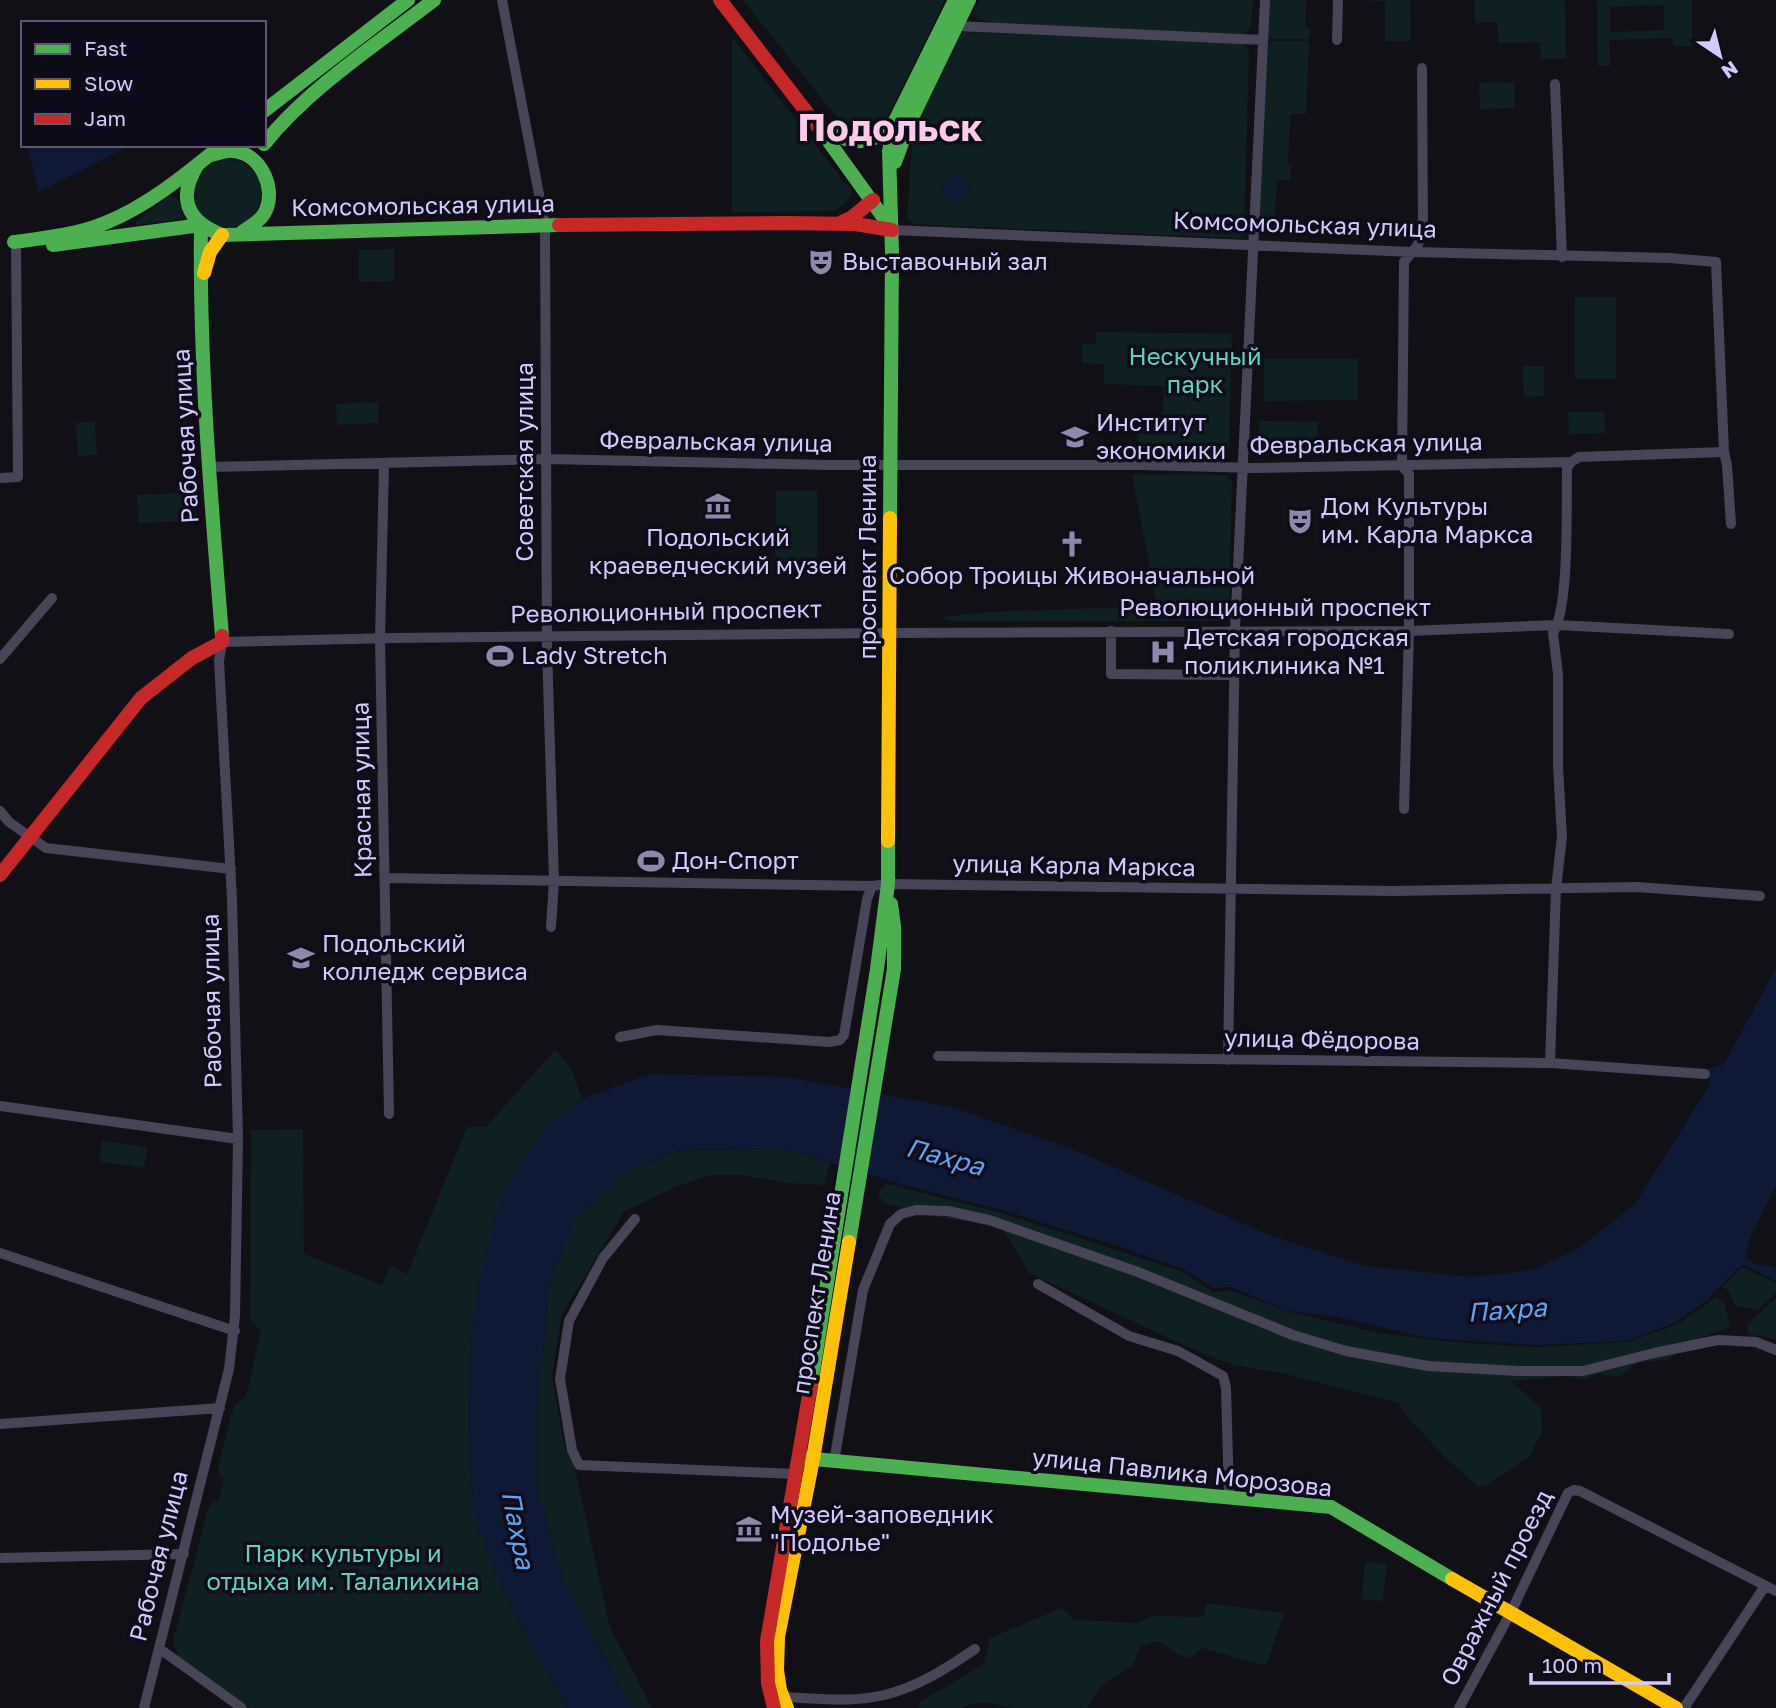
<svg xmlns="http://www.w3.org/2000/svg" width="1776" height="1708" font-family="'Golos Text',sans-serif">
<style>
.green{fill:#0f2022;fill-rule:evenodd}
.water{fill:#0d1935}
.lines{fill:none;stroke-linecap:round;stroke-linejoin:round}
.street{stroke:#474557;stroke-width:10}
.fast{stroke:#4caf50;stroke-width:14}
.slow{stroke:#ffc107;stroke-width:14}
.jam{stroke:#c62828;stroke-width:14}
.labels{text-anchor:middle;stroke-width:7;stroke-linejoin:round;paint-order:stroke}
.street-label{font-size:24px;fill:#d2c9fc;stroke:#0f0c1a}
.poi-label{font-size:24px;fill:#d2c9fc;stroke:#0f0c1a;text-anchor:start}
.park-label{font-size:24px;fill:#5bd5be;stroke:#0f0c1a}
.water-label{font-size:26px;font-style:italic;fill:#5da5f5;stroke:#0f0c1a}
.town-label{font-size:38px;font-weight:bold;fill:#fccbe7;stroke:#0f0c1a}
</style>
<rect width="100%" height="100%" fill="#111016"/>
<path class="green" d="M743,0h202l-63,128 -35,2z
M980,0h273l-2,25 -6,9 -246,-10 -23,-6 -3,-5z
M1267,0h39l-1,28 5,1 -1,10h-44z
M1340,0h70l1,41h-26v-40z
M1474,0h91l1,58 -25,1 -1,-17 -42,1 -1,-21 -22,1z
M1597,0h95v46h-18l-1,-8 -64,2 1,26h-12zM1664,5v25l-54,2v-25z
M960,32l283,11 6,9 -5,183 -5,3 -326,-14 -6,-5 6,-89z
M732,37l120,155 -6,10 -12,9 -102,1z
M1266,41h43l-3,73h-16l-2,51h3l-1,15h-13l-3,50h-16z
M1514,82l1,26 -35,1 -1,-26z
M193 193a34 34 0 1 1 68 0a34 34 0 1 1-68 0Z
M170,196l7,2 8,21 -49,6v-3z
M394,249v32l-35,1v-32z
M1575,297h41v82h-41z
M1097,332l135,2 -3,114 -6,6 -85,-2v-19h24l2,-47 -60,-2v-20l-22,-1v-19h14z
M1264,359h94v41l-94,1z
M1523,366h21v30l-20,1z
M378,402v21l-41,2 -1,-21z
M1568,412h36l1,21 -36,1z
M95,421l2,34 -19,1 -2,-33z
M1259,421l59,1 -1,32 -58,-1z
M1132,474l94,1 6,7 -3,133 -7,6h-272l-10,-4 50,-5 167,-6z
M776,491h41v73h-42z
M189,493l1,28 -52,2 -1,-28z
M555,1050l16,18 11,31 -36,28 -73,184 -5,109 6,97 45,105 48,86h-316l-73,-51 -5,-16 35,-131 5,-9 5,1 6,-23 -4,-2 -2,-10 16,-61 12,-10 15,-65 -11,-12 1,-189 52,-1 1,125 78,31 8,-19 17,8 60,-147h19z
M102,1141l45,6 -3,21 -45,-7z
M783,1148l47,15 -6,22 -38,-2 -44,-8h-32l-34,12 -52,25 -62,102 -10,62 12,69 11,24 35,158 42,81h-19l-68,-124 -28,-97 1,-88 13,-122 26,-61 53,-46 50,-19z
M887,1184l112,28 182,59 32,21 19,-1 58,21 89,21 71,9 86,5 92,-5 50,-18 39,-27 8,8 5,21c-7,6 -13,5 -21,9 -14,6 -30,14 -40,25l-31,2 -16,13 -6,2 -19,-3 -12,6 -17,-4 -57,5 29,26 3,22 -14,28 -44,29 -7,1 -34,-31 -31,-33 -15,-20 -112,-29 -52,-9 -35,-13 -170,-79 -27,-45 -74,-13 -43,-12 -7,-8 4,-8z
M1742,1267l34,16v10l-19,17 -22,-4 -6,-15 -7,-4z
M1776,1298v41l-28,-5 -1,-9z
M1365,1562l22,2 -4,37 -22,-2z
M1206,1603l78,10 -18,53 -64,-18 -12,10 -13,-4 -18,-13 -18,4 -8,20 -31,20 -16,23c-23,0 -49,0 -72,0 -18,-3 -36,-10 -53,0h-43l3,-7 63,-37 6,-26 72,-30 13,12 64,3 13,-7 52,1z"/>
<path class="water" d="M27,145h104l-92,47z
M943 189a13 13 0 1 1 26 0a13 13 0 1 1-26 0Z
M1776,968v218l-27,55 -3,17 10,6 20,3v14c-10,-5 -26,-15 -35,-16l-36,37 -29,20 -48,19 -91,4 -111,-7 -83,-20 -54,-7 -58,-24 -17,1 -31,-19 -62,-22 -116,-36 -105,-27 -117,-36 -102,2 -51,20 -53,47 -26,60 -13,122 -1,88 28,97 68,124h-66l-48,-86 -24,-49 -21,-56 -6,-97 5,-109 26,-112 47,-72 36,-28 68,-25 136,3 166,30 120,42 200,87 93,30 106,11 61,-7 47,-22 56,-44 74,-118 -2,-17 17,-5z"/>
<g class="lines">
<path class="street" d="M502,0l43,226 2,422 7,233 -3,46
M956,26l307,14
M1337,40l1,-40
M1555,84l7,173
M892,230l521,22 257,6 46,4 8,190 3,13 4,59
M384,465l-4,174 9,475
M209,467l338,-8 281,6h314l113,3 316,-6 8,-5 145,-5
M0,478l18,-1 -2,-235
M1111,631v43l124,1
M0,659l52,-61
M1404,809l5,-178v-157l-7,-8 2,-204 13,-16 6,-12 -1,-166
M0,811l9,11 37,26 185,21
M386,878l486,8 16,-2 506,7 243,-4 123,9
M620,1037l37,-7 172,12 11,-2 4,-5 23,-136 5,-13
M938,1056l612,7 155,11
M1228,1060l7,-430 30,-630
M1550,1063l6,-175 6,-51 -4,-71v-92l-5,-41c17,-27 13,-129 14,-165l4,-6
M0,1106l238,33
M635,1219l-32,39 -34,63 -9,58 12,71 7,15 217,9
M0,1253l235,78
M1038,1284l91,52 49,15 45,25 3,12 3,108
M0,1424l220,-16
M834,1462l29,-172 27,-66 11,-10 15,-4 32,1 41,9 149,52 155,63 53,16 82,15 90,5h65l71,-18 64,-13 38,2 20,8
M0,1558l184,-4
M160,1649l82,59
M782,1697c34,1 70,6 102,-2 34,-8 63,-27 91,-46
M144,1708l85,-339 6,-53 3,-177 -6,-240 -13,-238 3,-19 173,-4 495,-5 519,-2 149,-6 171,9
M1459,1708l51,-94 58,-121 6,-3 6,1 196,100
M1684,1708l81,-122"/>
<path class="fast" d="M264,111l144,-111
M823,129c29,16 50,19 72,-8
M822,132l69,96
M264,144c45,-56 113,-100 170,-144
M211,155c7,-1 15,-5 22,-4 27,2 43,36 33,59 -4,10 -15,16 -24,22
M895,162l14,-38 60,-124
M198,164c-21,33 -12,57 24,71l337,-10
M201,225c-2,137 10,274 21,411
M14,242c30,-4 62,-7 91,-19 43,-17 81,-49 117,-78
M53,245l148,-20
M890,518l2,-265 -3,-102 7,-32 59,-119
M849,1242l45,-273v-43l-3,-22
M811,1384l66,-415 11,-85v-43
M803,1458l528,49 121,72"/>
<path class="slow" d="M204,273l6,-21 12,-17
M888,841l2,-323
M1452,1579l224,129
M787,1708l-7,-18 -3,-20 1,-33 35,-178 36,-217"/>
<path class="jam" d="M720,0l102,132
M842,222l9,-4 22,-18
M559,225l226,-2 70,1 37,6
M0,875l141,-177 51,-40 30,-16v-6
M774,1708l-6,-25 -1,-42 44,-257"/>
</g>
<defs>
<g id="theatre-bare" transform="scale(2.1)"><path d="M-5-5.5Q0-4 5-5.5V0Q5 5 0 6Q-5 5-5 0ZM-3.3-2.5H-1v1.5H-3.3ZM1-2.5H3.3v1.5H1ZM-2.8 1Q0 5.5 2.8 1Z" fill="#8e88ac" stroke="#0f0c1a" stroke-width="2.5" paint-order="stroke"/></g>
<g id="university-bare" transform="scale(2.1)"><path d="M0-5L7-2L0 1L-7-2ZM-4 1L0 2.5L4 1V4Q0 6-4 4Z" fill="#8e88ac" stroke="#0f0c1a" stroke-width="2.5" paint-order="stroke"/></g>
<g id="museum-bare" transform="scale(2.1)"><path d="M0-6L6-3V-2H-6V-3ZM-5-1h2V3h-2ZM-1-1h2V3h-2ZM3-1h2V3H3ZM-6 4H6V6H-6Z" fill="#8e88ac" stroke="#0f0c1a" stroke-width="2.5" paint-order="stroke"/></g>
<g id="church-bare" transform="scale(2.1)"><path d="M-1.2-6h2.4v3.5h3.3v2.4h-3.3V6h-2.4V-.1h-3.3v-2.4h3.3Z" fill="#8e88ac" stroke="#0f0c1a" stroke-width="2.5" paint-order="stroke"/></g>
<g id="hospital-bare" transform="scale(2.1)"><path d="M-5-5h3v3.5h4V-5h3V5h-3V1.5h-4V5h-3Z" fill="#8e88ac" stroke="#0f0c1a" stroke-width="2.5" paint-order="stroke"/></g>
<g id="stadium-bare" transform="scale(2.1)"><path d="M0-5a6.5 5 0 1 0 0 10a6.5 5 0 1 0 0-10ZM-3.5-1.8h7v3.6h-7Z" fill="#8e88ac" stroke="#0f0c1a" stroke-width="2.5" paint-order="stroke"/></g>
</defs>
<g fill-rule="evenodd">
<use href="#theatre-bare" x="821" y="262"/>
<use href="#university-bare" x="1075" y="437"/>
<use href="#museum-bare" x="718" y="506"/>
<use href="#theatre-bare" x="1300" y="521"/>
<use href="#church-bare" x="1072" y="544"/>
<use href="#hospital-bare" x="1163" y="652"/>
<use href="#stadium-bare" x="500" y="656"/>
<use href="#stadium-bare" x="651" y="861"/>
<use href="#university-bare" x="301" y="958"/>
<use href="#museum-bare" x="749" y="1529"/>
</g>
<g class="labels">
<g class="street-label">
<text transform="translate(423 206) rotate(-1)" y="8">Комсомольская улица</text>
<text transform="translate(1305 225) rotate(2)" y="8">Комсомольская улица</text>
<text transform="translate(186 436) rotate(-93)" y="8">Рабочая улица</text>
<text transform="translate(716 442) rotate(1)" y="8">Февральская улица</text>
<text transform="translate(1366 444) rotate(-1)" y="8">Февральская улица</text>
<text transform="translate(525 462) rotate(-90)" y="8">Советская улица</text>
<text transform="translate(868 557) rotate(-90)" y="8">проспект Ленина</text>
<text x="1275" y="616">Революционный проспект</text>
<text transform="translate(666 612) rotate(-1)" y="8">Революционный проспект</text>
<text transform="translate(362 790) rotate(-91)" y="8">Красная улица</text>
<text transform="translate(1074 866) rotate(1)" y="8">улица Карла Маркса</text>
<text transform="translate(212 1001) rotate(-91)" y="8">Рабочая улица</text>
<text transform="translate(1322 1040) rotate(1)" y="8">улица Фёдорова</text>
<text transform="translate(817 1293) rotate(-81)" y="8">проспект Ленина</text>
<text transform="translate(1182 1473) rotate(6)" y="8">улица Павлика Морозова</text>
<text transform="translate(159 1556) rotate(-76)" y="8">Рабочая улица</text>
<text transform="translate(1497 1588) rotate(-63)" y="8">Овражный проезд</text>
</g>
<g class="poi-label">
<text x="842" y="270">Выставочный зал</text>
<text x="1096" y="431">Институт<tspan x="1096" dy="28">экономики</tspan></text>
<text x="1321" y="515">Дом Культуры<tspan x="1321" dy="28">им. Карла Маркса</tspan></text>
<text x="718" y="546" text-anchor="middle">Подольский<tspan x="718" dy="28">краеведческий музей</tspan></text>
<text x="1072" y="584" text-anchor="middle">Собор Троицы Живоначальной</text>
<text x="1184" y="646">Детская городская<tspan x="1184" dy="28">поликлиника №1</tspan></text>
<text x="521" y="664">Lady Stretch</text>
<text x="672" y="869">Дон-Спорт</text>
<text x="322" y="952">Подольский<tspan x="322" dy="28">колледж сервиса</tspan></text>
<text x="770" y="1523">Музей-заповедник<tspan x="770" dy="28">"Подолье"</tspan></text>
</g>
<g class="park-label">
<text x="1195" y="365">Нескучный<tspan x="1195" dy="28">парк</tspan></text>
<text x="343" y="1562">Парк культуры и<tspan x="343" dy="28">отдыха им. Талалихина</tspan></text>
</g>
<g class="water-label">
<text transform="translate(945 1157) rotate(15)" y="9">Пахра</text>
<text transform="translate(1507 1310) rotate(-4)" y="9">Пахра</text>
<text transform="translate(518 1530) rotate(79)" y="9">Пахра</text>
</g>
<g class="town-label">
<text x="890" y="141">Подольск</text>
</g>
</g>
<rect x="21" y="21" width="245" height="126" fill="#0f0c1a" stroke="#5d5874" stroke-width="2"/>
<rect x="35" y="44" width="35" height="10" fill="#4caf50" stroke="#5d5874" stroke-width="2"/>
<text x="84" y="56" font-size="21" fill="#d2c9fc">Fast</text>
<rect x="35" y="79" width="35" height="10" fill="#ffc107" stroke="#5d5874" stroke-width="2"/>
<text x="84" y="91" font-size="21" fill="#d2c9fc">Slow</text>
<rect x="35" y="114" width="35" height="10" fill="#c62828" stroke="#5d5874" stroke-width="2"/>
<text x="84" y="126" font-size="21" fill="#d2c9fc">Jam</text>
<g transform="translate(1720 56) rotate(145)" stroke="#0f0c1a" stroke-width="5" paint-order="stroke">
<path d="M0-5L12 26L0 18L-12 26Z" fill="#d2c9fc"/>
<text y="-10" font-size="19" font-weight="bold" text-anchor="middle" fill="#d2c9fc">N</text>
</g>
<path d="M1531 1673v10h138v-10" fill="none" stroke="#d2c9fc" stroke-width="3.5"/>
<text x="1542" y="1673" font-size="21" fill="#d2c9fc" stroke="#0f0c1a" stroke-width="5" paint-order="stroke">100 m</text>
</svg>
